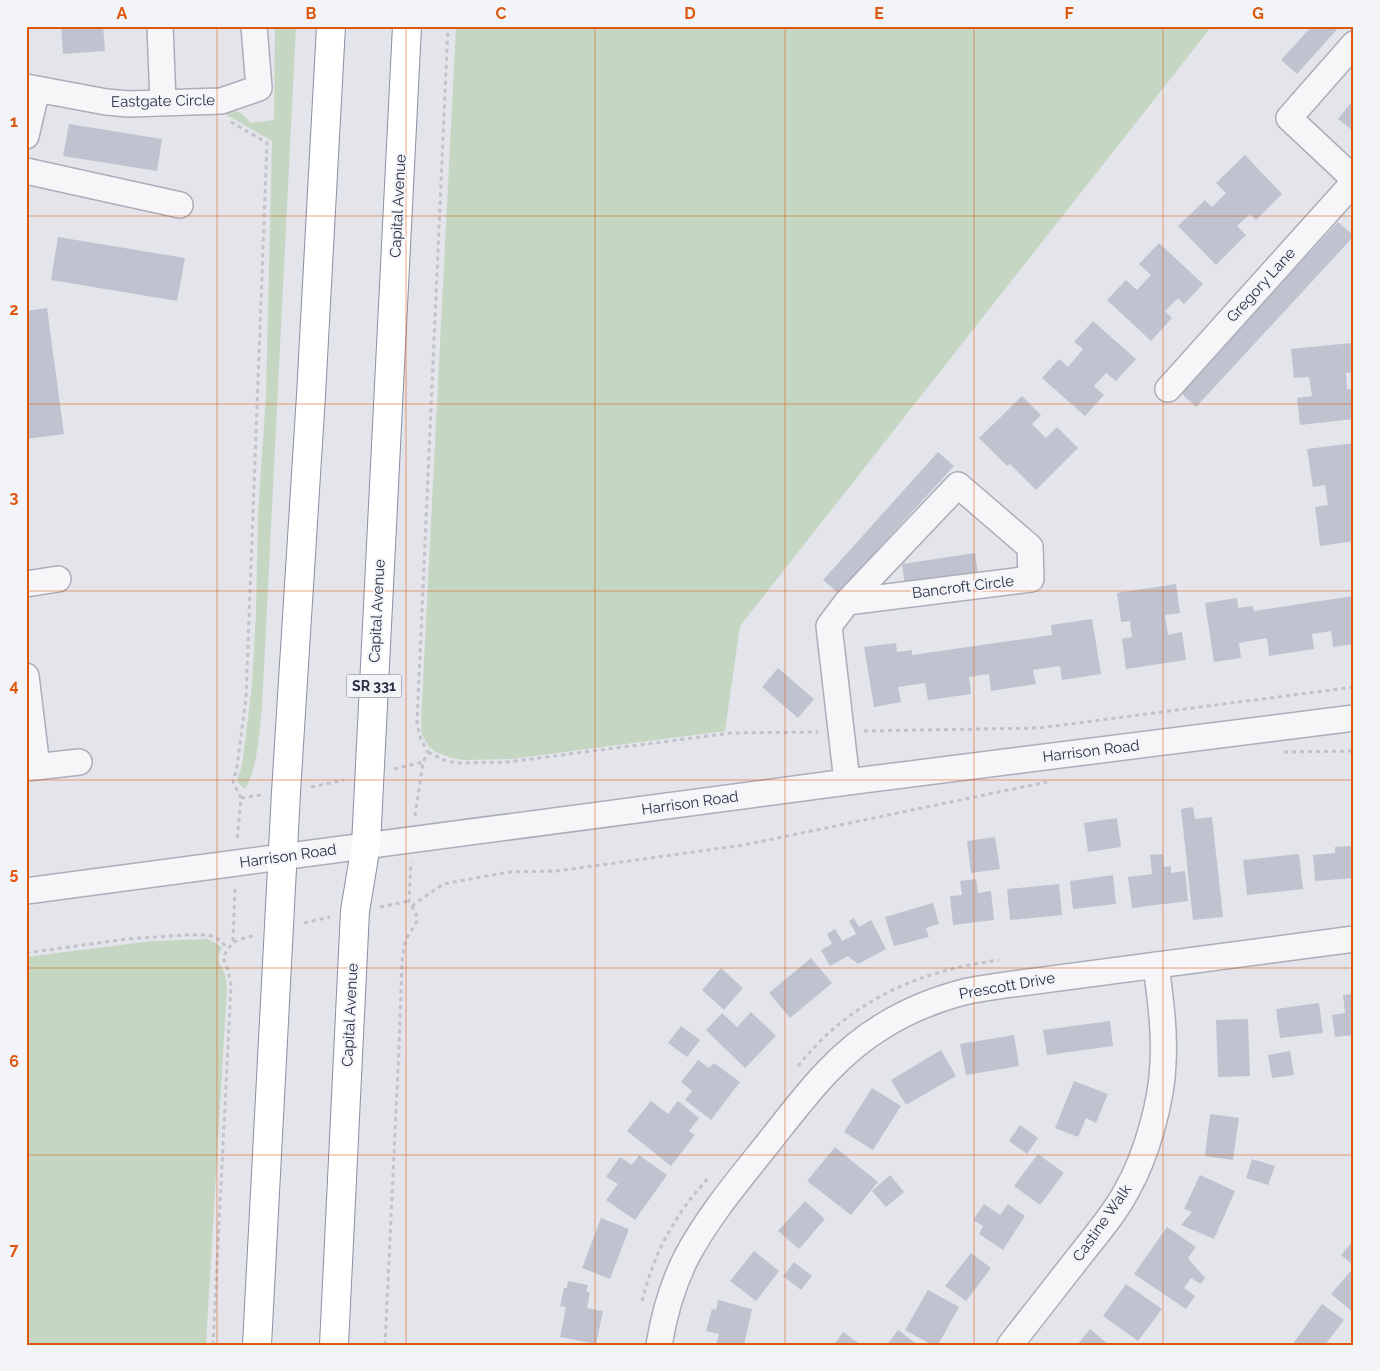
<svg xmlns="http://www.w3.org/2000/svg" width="1380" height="1371" font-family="Raleway,sans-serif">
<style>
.green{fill:#c5d6c3}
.building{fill:#bfc3cf}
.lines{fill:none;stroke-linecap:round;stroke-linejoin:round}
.minor-casing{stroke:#abaeb9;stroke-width:28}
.highway-casing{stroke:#8990a3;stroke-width:30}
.path{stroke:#c1c2ca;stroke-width:3;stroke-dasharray:4 4;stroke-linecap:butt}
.minor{stroke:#f6f6f9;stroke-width:25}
.highway{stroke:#fff;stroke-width:28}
.grid{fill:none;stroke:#de570f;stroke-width:1;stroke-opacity:0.55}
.labels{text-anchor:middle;stroke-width:4;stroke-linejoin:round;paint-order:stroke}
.shield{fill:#f2f4f8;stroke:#656a7b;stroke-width:1}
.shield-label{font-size:14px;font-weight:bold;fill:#292f45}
.street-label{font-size:15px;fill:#292f45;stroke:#f2f4f8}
.neatline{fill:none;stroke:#de570f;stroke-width:2}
.grid-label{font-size:16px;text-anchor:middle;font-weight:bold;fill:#de570f}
</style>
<rect width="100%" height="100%" fill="#e3e5eb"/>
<path class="green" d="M275,26h21l-34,682c-3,25 -4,60 -17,81l-7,-6 -1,-4 5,-13 10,-81 4,-74 2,-97 8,-118 6,-255 -47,-27 -2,-4c15,0 19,1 27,13l24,-3z
M456,26h756l-472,600 -15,105 -214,28 -47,1 -13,-2 -15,-6 -7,-5 -7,-12 -1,-13z
M208,939l14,8c-5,11 -4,13 1,23 3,5 3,11 4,17l-21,358h-180v-388l126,-16z"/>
<path class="building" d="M61,26h42l2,25 -42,3z
M1312,26h28l-43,48 -16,-14z
M1354,99v33l-16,-13z
M69,124l93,15 -5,32 -94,-15z
M1245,155l37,39 -26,26 -6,-6 -13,12 9,9 -30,30 -38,-39 27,-26 7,7 14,-14 -10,-10z
M1338,222l16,14 -158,171 -16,-15z
M58,237l127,21 -8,43 -126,-21z
M1159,243l44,41 -19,20 -6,-6 -13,13 7,7 -21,23 -44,-41 19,-20 11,10 14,-15 -12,-11z
M47,308l17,126 -38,5v-128z
M1093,321l43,38 -20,22 -10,-8 -12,13 10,9 -19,21 -43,-38 17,-19 9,8 15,-18 -9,-7z
M1351,343l3,29 -8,1 1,16h7v30l-54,6 -3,-27 15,-2 -3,-19 -15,1 -3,-29z
M1022,396l19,19 -9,9 14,14 11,-11 21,21 -42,42 -26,-26 -3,2 -28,-28z
M1354,443v98l-34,5 -5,-39 13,-2 -3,-20 -12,2 -6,-38z
M938,452l16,14 -116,127 -15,-13z
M975,553l3,22 -73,10 -3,-21z
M1176,584l4,29 -15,2 3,20 14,-3 4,28 -60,9 -4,-30 10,-2 -2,-16 -9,1 -4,-29z
M1354,596v48l-21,3 -2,-16 -19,3 2,15 -45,7 -2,-18 -28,5 2,15 -27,4 -9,-59 32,-5 1,10 15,-2 1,5z
M1092,619l9,55 -39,6 -2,-14 -27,4 3,14 -45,7 -2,-17 -20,3 2,17 -43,6 -3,-17 -27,4 3,15 -27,5 -10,-60 32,-4 1,9 15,-2v5l140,-20 -1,-10z
M778,668l36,31 -16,19 -36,-31z
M1193,807l2,12 17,-2 11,100 -30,3 -12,-111z
M1117,818l4,29 -33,5 -4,-29z
M995,837l5,32 -29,4 -4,-32z
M1354,846v32l-39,3 -2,-26 22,-2v-6z
M1163,854l1,13 7,-1v7l14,-2 3,30 -56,7 -4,-31 24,-3 -2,-19z
M1299,854l4,35 -56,6 -4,-35z
M1113,875l3,29 -43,5 -3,-28z
M976,879l2,14 13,-2 3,29 -41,5 -3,-29 12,-1 -2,-14z
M1059,884l3,31 -52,5 -3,-31z
M933,903l6,21 -13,4 3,9 -35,9 -9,-29z
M854,918l5,9 12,-7 15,29 -28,15 -10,-8 -18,10 -9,-16 11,-6 -5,-10 8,-5 7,12 14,-7 -7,-13z
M811,958l21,25 -42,35 -21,-25z
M721,968l22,20 -19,22 -22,-20z
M1354,994v41l-19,2 -3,-22 13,-2 -2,-18z
M1319,1003l4,30 -43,5 -4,-29z
M751,1012l25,24 -31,32 -39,-38 16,-17 15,14z
M1248,1019l2,57 -32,1 -2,-57z
M1110,1021l3,25 -66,9 -4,-25z
M681,1026l19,14 -13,17 -19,-14z
M1014,1035l5,31 -53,9 -6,-31z
M941,1050l15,26 -50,29 -15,-25z
M1290,1051l4,24 -22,3 -4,-23z
M698,1060l11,8 5,-5 26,19 -29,38 -26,-20 7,-9 -11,-9z
M1074,1081l34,13 -12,29 -10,-5 -8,19 -23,-9z
M872,1088l29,18 -28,44 -29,-18z
M651,1101l17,13 10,-13 21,17 -10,13 6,4 -24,31 -44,-35z
M1210,1114l29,4 -6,42 -28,-4z
M1020,1125l18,13 -11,16 -18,-13z
M835,1147l43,35 -27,33 -44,-34z
M1038,1154l26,19 -24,32 -26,-19z
M639,1155l28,20 -32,45 -29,-20 12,-16 -12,-7 14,-20 12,8z
M1252,1159l23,7 -7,19 -22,-7z
M890,1175l14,17 -18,15 -14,-16z
M1200,1175l35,16 -21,48 -33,-14 11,-13 -8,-3z
M805,1201l20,18 -26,30 -21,-18z
M984,1204l16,11 8,-11 17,12 -22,34 -24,-16 4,-8 -10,-6z
M601,1218l28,11 -19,50 -28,-11z
M1167,1227l29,20 -8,11 17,20 -4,6 -10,-6 -7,10 11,8 -9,13 -52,-35z
M1353,1241l1,1v24l-13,-11z
M754,1251l25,20 -23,30 -26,-20z
M971,1253l20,15 -25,33 -21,-15z
M794,1262l18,14 -11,14 -18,-14z
M1354,1267v46l-23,-19z
M568,1281l20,4 -2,7h4l-3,16 16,3 -7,33 -36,-7 6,-30 -6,-1 4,-18h3z
M1126,1284l36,25 -24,32 -35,-25z
M928,1290l31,17 -21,38h-6l-27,-15z
M718,1300l34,9 -8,36h-28l3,-11 -13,-3 6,-22 4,1z
M1322,1304l22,16 -19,25h-33z
M1090,1329l19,16h-32z
M898,1330l20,15h-31z
M843,1332l18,13h-27z"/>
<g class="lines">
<g class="minor-casing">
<path id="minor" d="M160,26l3,77
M1354,44l-65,74 65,61
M26,87l80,15 23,2 92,-3 38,-13 -5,-62
M26,136l11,-47
M26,171l154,34
M1168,389l186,-207
M26,584l32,-5
M847,602l111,-117 72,62 1,32 -184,23 -18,24 18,156
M26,676l11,91
M26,768l53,-6
M26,891l821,-109 507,-64
M659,1345c5,-30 13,-59 27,-87 21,-40 51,-76 79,-111 36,-45 68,-91 118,-121 24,-15 54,-27 81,-34 13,-3 27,-5 41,-7l349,-46
M1010,1345c23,-29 45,-58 68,-87 17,-22 36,-43 49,-68 19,-33 35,-89 36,-127 2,-33 -3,-66 -7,-98"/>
</g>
<g class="highway-casing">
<path id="highway" d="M257,1345l29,-553 25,-397 20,-369
M334,1345l21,-434 11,-66 41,-819"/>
</g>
<path class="path" d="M231,122l36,21 -21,555 -9,69 -4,15 8,16 -4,43
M864,731l175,-3 315,-41
M428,752l18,9 12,2 50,-1 223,-29 87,-1
M1284,752l70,-1
M394,769l29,-7
M311,787l33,-7
M241,798l20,-3
M415,816l8,-54 5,-10 -7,-12 -4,-17 31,-697
M412,906l31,-22 66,-12 48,-1 187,-26 303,-63
M380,907l29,-6
M304,923l26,-6
M233,941l2,-54
M26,953l101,-14 58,-4h23l9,3 11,10
M798,1066c52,-65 119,-95 201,-106
M642,1301c7,-27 17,-55 33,-79 9,-16 21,-30 33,-44
M213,1345l18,-359 -3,-16 -5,-12c9,-19 13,-17 32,-23
M385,1345l14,-297 3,-86 2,-16 4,-10 9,-15 -1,-7 -7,-13 2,-39"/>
<use href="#minor" class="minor"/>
<use href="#highway" class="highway"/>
</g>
<path class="grid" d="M217,26v1319M406,26v1319M595,26v1319M785,26v1319M974,26v1319M1163,26v1319M26,216h1328M26,404h1328M26,591h1328M26,780h1328M26,968h1328M26,1155h1328"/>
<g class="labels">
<rect class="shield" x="346.5" y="674.5" width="55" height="23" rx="4"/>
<g class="shield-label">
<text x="374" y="691">SR 331</text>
</g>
<g class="street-label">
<text transform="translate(163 101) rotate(-1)" y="5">Eastgate Circle</text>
<text transform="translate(398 206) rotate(-87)" y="5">Capital Avenue</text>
<text transform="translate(1261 285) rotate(-48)" y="5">Gregory Lane</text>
<text transform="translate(963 587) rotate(-7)" y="5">Bancroft Circle</text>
<text transform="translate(377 611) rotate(-87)" y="5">Capital Avenue</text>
<text transform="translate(1091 751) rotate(-7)" y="5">Harrison Road</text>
<text transform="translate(690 803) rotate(-8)" y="5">Harrison Road</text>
<text transform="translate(288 856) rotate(-8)" y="5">Harrison Road</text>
<text transform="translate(1007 986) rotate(-10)" y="5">Prescott Drive</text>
<text transform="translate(350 1015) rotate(-87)" y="5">Capital Avenue</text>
<text transform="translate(1102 1223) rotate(-55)" y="5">Castine Walk</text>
</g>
</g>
<rect width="1380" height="1371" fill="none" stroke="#f2f4f8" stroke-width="55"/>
<rect x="28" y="28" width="1324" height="1316" class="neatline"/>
<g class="grid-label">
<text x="122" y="19">A</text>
<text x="311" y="19">B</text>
<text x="501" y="19">C</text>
<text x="690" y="19">D</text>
<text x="879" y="19">E</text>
<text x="1069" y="19">F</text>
<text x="1258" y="19">G</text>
<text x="14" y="127">1</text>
<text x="14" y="315">2</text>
<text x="14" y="503">3</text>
<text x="14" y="691">4</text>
<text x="14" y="879">5</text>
<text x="14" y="1067">6</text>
<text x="14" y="1255">7</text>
</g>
</svg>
